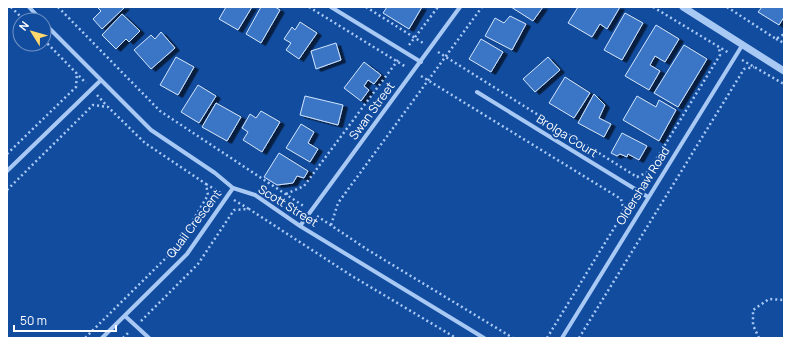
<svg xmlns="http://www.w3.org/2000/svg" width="791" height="345" font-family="Manrope,sans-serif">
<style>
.building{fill:#3b76c6;stroke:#d2e5fe;filter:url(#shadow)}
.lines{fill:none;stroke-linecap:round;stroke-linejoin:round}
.path{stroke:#a9c9f5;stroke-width:2.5;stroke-dasharray:2 3;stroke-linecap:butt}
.minor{stroke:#a9c9f5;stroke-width:4}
.tertiary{stroke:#a9c9f5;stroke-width:7}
.labels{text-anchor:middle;stroke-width:4;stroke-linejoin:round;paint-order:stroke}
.street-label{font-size:12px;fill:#fff;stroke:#124c9f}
</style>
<defs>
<filter id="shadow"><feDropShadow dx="4.5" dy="2.5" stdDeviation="0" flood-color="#0009"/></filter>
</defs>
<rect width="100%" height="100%" fill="#124c9f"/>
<path class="building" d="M97,7h28l-23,22 -9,-10 8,-8z
M226,7h26l-14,23 -19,-11z
M261,7h14l5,3 -19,33 -15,-9z
M387,7h35l-13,22 -26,-16z
M511,7h32l-10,14z
M578,7h42l-13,22 -7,-5 -8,13 -24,-14z
M762,7h22v10l-5,8 -21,-13z
M625,13l18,10 -21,37 -18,-10z
M122,14l18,17 -11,11 -3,-3 -10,10 -14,-14z
M510,16l16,8 -14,26 -27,-14 10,-18 9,5z
M300,22l17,11 -18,26 -13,-9 5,-7 -7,-4 8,-12 3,3z
M656,25l23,14 -14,23 -10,-6 -5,9 10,6 -11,19 -24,-14z
M161,32l14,16 -24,21 -17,-19 17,-15 4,4z
M481,39l22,13 -12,20 -22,-13z
M336,43l5,17 -25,9 -5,-18z
M684,45l23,14 -29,48 -24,-14z
M176,57l18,10 -16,28 -18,-10z
M548,57l12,13 -25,22 -12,-13z
M364,62l17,13 -7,9 -6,-4 -4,6 5,4 -8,11 -17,-13z
M565,77l25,16 -16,25 -25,-15z
M198,85l18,11 -17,27 -18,-11z
M594,94l11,11 -6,13 12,6 -7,13 -26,-14z
M305,96l38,9 -5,20 -38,-10z
M637,96l19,11 3,-7 17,10 -17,31 -36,-21z
M216,103l25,14 -14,24 -25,-14z
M261,111l19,11 -18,30 -19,-12 5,-8 -6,-4 8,-14 6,4z
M301,124l13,8 -6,11 10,6 -8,13 -24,-14z
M622,133l25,13 -8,14 -11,-6 -1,3 -7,-3 -3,2 -6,-3z
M279,153l29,18 -4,7 -7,-2 -4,7 -16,2 -13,-8z"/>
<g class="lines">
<path class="path" d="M11,7l13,13
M58,7l102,104 145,96
M309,7l97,60
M366,7l57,36
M653,7l76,46
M727,7l49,32 8,-5
M776,39l8,4
M44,40l42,43
M409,45l29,-38
M438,52l199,125 11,-5
M742,60l42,24
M421,76l200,123 3,12
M97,95l10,11
M7,154l69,-67 1,-14
M206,184l15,9
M641,184l79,-129 -1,-8
M7,190l86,-85 15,2 37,36 61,41 2,11 -31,52 -92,91
M286,194l18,-8 94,-126
M234,200l15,9
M317,216l51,34 145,88
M331,225l7,-22 144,-196
M141,321l57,-57 36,-54 15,-1 103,67 104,62
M123,338l7,-7
M547,338l86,-141
M579,338l165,-269 10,-2
M759,338l-6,-13v-15l16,-11 15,1"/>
<path class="minor" d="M29,7l12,13
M331,7l90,55
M44,23l107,107 64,43 18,15 22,7 45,31 184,112
M477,92l171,105
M7,171l93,-90
M300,226l160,-219
M125,316l24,22
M102,338l85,-84 46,-66
M562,338l181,-294"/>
<path class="tertiary" d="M683,7l101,64"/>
</g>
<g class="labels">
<g class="street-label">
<text transform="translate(372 111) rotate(-54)" y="4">Swan Street</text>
<text transform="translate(567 136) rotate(32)" y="4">Brolga Court</text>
<text transform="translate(643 186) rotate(-58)" y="4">Oldershaw Road</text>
<text transform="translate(288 206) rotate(32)" y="4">Scott Street</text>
<text transform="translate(194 224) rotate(-53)" y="4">Quail Crescent</text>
</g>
</g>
<rect width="791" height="345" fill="none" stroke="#ffffff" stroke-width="16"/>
<g transform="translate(32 32) rotate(307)"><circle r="19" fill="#124c9f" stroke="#7194c5"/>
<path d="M0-3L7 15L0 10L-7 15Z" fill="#ffd86d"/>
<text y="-6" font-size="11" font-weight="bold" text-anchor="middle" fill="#ffffff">N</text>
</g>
<path d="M14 325v6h102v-6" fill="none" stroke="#ffffff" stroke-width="2"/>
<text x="20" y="325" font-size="12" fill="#ffffff" stroke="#124c9f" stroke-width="3" paint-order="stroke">50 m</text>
</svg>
